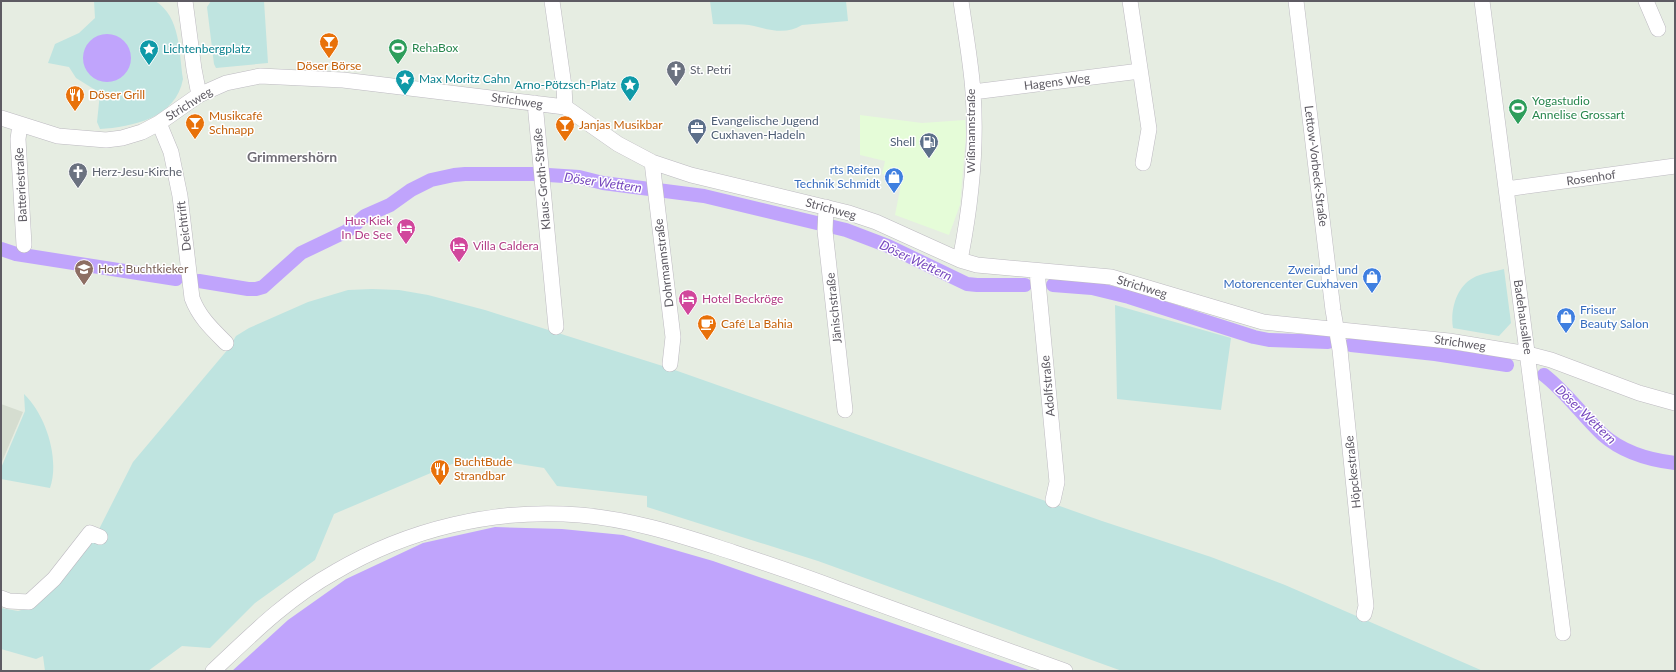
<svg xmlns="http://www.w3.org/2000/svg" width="1676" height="672" font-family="Lato,sans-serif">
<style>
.commercial{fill:#e5fcd8}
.education{fill:#d5ddd0}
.green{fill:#bfe4e0}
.water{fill:#c0a4fc}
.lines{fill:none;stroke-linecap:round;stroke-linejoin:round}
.canal{stroke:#c0a4fc;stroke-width:14}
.street-casing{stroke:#bdbac1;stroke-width:16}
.street{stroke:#fff;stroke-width:15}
.labels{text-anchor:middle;stroke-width:3;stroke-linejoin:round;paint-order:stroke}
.leisure-label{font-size:12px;fill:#27864d;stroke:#fff;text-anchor:start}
.culture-label{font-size:12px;fill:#0d838f;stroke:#fff;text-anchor:start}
.food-label{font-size:12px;fill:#c56008;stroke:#fff;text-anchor:start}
.worship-label{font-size:12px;fill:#5b616d;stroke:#fff;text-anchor:start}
.street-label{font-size:12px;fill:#5e5b63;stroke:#fff}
.service-label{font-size:12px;fill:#4e5e75;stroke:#fff;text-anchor:start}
.shop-label{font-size:12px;fill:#366cbe;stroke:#fff;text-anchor:end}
.hotel-label{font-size:12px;fill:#b23c85;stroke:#fff;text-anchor:start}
.education-label{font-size:12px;fill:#785e54;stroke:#fff;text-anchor:start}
.water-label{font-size:13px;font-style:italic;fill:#7647be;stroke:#fff}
.quarter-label{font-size:14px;font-weight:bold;fill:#6f6c75;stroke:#fff}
</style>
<rect width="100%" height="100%" fill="#e6ede2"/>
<path class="commercial" d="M860,115l62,8 43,-3 1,14 -6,71 -11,30 -54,-20 7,-36 -20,-5 3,-13 -25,-6z"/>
<path class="education" d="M1,404l22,8 -22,52z"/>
<path class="green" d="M94,1h61c26,15 24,53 28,78 -7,39 -51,48 -83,50l-3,-7 3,-29 -24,-15 -7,-11 -21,-4 7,-19 24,-11 16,-15z
M211,1h53l4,62 -52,5 -2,-4 -7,-57z
M710,1h136l2,20 -46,4c-16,10 -31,5 -48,1 -13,-3 -28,-1 -41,-2z
M1504,269l7,54 -12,13 -46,-8c-3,-17 3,-41 20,-50 8,-5 21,-6 31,-9z
M372,289l27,1 29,5 57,15 184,58 433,153 109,36 74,28 198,86h-361l-304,-110 -171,-54v-11l-90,-10 -13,-18 -56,-9 -36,5 -118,50 -19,46 -60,43 -45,45 -28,-2 -34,25h-103l-2,-15 -7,3 -35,-10v-41l17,3 10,-3 64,-65 41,-81 96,-114 7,-12 13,-8 59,-26 40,-12z
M1115,305l116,33 -10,72 -104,-11z
M24,394c22,21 36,65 26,94l-49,-9v-11l24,-57z"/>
<path class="water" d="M83 58a24 24 0 1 1 48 0a24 24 0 1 1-48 0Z
M495,527l67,2 61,6 90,26 318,110h-799l56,-51 58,-41 77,-36z"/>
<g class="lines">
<path class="canal" d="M1,249l15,5 160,25
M199,281l49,8h8l7,-2 38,-34 46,-22 18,-15 25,-11 21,-15 20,-10 23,-5 11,-1h68l46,3 24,6 101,13 142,34 42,16 79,38 10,1h48
M1053,285l39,3 37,9 125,40 15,3 59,2
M1351,345l84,9 72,11
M1544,375c22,17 38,40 58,59 20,18 47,26 73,29"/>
<g class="street-casing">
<path id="street" d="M185,1l9,68 5,26
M552,1l12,85 1,21
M1130,1l19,128 -6,34
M1296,1l37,309 7,40 26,256 -2,8
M1482,1l81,632
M1646,1l12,28
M973,92l167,-21
M535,103l21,224
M1,118l57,18 48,4 16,-2 20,-6 17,-9 40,-28 27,-12 34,-7 83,4 222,27 53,37 34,18 39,13 158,38 27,9 84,38 17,5 134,12 152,45 186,19 79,13 23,6 88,33 36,10
M159,123l12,29 9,44 12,102c7,19 20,31 34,45
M20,125l-2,14 6,106
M652,162l21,175 -3,27
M1506,189l169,-23
M826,207l-1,24 20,179
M960,260c11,-55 17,-112 13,-168 -2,-30 -8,-61 -12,-91
M1037,271l20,211 -4,18
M1,598l8,3 20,1 25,-23 36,-46 10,4
M213,671c38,-36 75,-73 122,-99 73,-43 160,-64 245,-57 48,4 94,18 140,33 39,13 79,26 118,41 76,28 151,55 227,82"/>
</g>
<use href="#street" class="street"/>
</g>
<defs>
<g id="bar-pin" transform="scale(1)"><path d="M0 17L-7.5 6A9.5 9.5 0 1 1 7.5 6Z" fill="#e8710a" stroke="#fff"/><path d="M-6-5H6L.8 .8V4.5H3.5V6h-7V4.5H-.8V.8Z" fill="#fff"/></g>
<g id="stadium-pin" transform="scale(1)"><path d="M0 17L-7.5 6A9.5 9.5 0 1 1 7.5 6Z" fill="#2e9e5b" stroke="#fff"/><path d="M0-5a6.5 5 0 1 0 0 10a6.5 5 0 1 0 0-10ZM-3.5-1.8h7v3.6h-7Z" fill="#fff"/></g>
<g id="sight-pin" transform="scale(1)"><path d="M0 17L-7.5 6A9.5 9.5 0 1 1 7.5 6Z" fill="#0f9aa8" stroke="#fff"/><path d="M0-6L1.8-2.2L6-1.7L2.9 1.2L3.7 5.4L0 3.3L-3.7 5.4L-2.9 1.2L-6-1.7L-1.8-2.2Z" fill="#fff"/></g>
<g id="church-pin" transform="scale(1)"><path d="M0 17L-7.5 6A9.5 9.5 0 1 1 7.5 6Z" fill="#6b7280" stroke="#fff"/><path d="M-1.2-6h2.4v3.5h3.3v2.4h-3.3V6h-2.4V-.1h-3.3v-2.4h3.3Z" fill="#fff"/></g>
<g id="restaurant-pin" transform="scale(1)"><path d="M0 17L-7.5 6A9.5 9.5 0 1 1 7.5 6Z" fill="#e8710a" stroke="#fff"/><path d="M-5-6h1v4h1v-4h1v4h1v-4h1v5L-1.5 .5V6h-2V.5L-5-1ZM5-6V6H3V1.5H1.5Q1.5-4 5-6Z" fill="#fff"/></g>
<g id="office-pin" transform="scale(1)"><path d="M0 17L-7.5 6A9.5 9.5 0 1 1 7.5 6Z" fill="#5c6f8a" stroke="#fff"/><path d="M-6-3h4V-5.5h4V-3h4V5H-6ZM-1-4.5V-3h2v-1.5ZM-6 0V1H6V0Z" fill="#fff"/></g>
<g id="fuel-pin" transform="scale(1)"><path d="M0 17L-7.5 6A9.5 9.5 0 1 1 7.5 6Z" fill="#5c6f8a" stroke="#fff"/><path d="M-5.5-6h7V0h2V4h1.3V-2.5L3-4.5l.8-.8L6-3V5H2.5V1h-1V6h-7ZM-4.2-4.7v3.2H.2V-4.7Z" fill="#fff"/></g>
<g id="shop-pin" transform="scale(1)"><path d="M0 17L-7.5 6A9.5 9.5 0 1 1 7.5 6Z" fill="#3f7fe0" stroke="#fff"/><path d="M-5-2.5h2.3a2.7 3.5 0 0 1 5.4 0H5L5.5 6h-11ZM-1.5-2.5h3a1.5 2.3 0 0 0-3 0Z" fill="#fff"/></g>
<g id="hotel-pin" transform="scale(1)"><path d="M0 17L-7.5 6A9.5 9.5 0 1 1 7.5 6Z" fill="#d1479c" stroke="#fff"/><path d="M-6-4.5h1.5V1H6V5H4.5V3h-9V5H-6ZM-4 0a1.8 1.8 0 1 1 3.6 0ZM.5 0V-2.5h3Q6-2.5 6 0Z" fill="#fff"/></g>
<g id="school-pin" transform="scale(1)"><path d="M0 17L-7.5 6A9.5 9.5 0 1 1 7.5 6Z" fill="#8d6e63" stroke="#fff"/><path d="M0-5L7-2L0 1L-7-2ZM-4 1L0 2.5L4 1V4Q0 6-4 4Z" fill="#fff"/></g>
<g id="cafe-pin" transform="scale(1)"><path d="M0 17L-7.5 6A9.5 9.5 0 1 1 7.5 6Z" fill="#e8710a" stroke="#fff"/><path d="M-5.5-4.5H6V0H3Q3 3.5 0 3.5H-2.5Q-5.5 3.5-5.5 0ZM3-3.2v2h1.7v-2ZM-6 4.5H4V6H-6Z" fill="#fff"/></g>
</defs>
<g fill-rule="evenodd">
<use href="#bar-pin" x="329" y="42"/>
<use href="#stadium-pin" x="398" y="48"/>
<use href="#sight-pin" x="149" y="49"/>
<use href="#church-pin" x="676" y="70"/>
<use href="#sight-pin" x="405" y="79"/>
<use href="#sight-pin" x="630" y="85"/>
<use href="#restaurant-pin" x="75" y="95"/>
<use href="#stadium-pin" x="1518" y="108"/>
<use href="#bar-pin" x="195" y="123"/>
<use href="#bar-pin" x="565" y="125"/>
<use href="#office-pin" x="697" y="128"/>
<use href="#fuel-pin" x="929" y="142"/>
<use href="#church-pin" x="78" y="172"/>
<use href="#shop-pin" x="894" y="177"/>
<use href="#hotel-pin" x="406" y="228"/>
<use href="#hotel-pin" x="459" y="246"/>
<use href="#school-pin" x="84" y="269"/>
<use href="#shop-pin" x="1372" y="277"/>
<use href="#hotel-pin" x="688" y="299"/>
<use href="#shop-pin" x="1566" y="317"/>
<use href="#cafe-pin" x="707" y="324"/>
<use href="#restaurant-pin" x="440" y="469"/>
</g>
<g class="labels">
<g class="leisure-label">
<text x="412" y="52">RehaBox</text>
<text x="1532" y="105">Yogastudio<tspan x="1532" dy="14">Annelise Grossart</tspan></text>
</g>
<g class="culture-label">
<text x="163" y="53">Lichtenbergplatz</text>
<text x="419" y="83">Max Moritz Cahn</text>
<text x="616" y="89" text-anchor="end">Arno-Pötzsch-Platz</text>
</g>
<g class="food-label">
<text x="329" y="70" text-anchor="middle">Döser Börse</text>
<text x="89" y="99">Döser Grill</text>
<text x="209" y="120">Musikcafé<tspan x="209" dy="14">Schnapp</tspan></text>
<text x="579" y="129">Janjas Musikbar</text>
<text x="721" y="328">Café La Bahia</text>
<text x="454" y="466">BuchtBude<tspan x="454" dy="14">Strandbar</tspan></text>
</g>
<g class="worship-label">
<text x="690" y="74">St. Petri</text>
<text x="92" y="176">Herz-Jesu-Kirche</text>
</g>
<g class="street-label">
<text transform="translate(1057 82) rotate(-7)" y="4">Hagens Weg</text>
<text transform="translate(517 101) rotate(8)" y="4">Strichweg</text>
<text transform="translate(189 104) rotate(-32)" y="4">Strichweg</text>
<text transform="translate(971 131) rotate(-90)" y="4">Wißmannstraße</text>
<text transform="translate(1316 166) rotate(83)" y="4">Lettow-Vorbeck-Straße</text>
<text transform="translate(1591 178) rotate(-8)" y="4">Rosenhof</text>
<text transform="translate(542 179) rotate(-95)" y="4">Klaus-Groth-Straße</text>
<text transform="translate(21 185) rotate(-93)" y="4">Batteriestraße</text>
<text transform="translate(831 209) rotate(15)" y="4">Strichweg</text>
<text transform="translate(184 226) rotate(-97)" y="4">Deichtrift</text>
<text transform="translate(664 263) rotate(-97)" y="4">Dohrmannstraße</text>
<text transform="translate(1142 287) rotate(17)" y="4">Strichweg</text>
<text transform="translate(834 308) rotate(-96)" y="4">Jänischstraße</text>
<text transform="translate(1523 317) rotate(82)" y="4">Badehausallee</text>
<text transform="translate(1460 343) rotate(8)" y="4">Strichweg</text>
<text transform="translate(1048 386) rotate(-95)" y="4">Adolfstraße</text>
<text transform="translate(1353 472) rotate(-96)" y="4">Höpckestraße</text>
</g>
<g class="service-label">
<text x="711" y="125">Evangelische Jugend<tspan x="711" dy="14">Cuxhaven-Hadeln</tspan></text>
<text x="915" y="146" text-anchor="end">Shell</text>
</g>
<g class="shop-label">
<text x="880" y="174">rts Reifen<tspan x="880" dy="14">Technik Schmidt</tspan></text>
<text x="1358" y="274">Zweirad- und<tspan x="1358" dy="14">Motorencenter Cuxhaven</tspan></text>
<text x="1580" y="314" text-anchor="start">Friseur<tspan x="1580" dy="14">Beauty Salon</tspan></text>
</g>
<g class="hotel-label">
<text x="392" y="225" text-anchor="end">Hus Kiek<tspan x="392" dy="14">In De See</tspan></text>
<text x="473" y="250">Villa Caldera</text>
<text x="702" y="303">Hotel Beckröge</text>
</g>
<g class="education-label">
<text x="98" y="273">Hort Buchtkieker</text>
</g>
<g class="water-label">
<text transform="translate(603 182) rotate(8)" y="5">Döser Wettern</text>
<text transform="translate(916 260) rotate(25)" y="5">Döser Wettern</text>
<text transform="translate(1586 414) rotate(44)" y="5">Döser Wettern</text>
</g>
<g class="quarter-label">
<text x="292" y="162">Grimmershörn</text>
</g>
</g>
<rect width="1676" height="672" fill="none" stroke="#5e5b63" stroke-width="4"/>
</svg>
